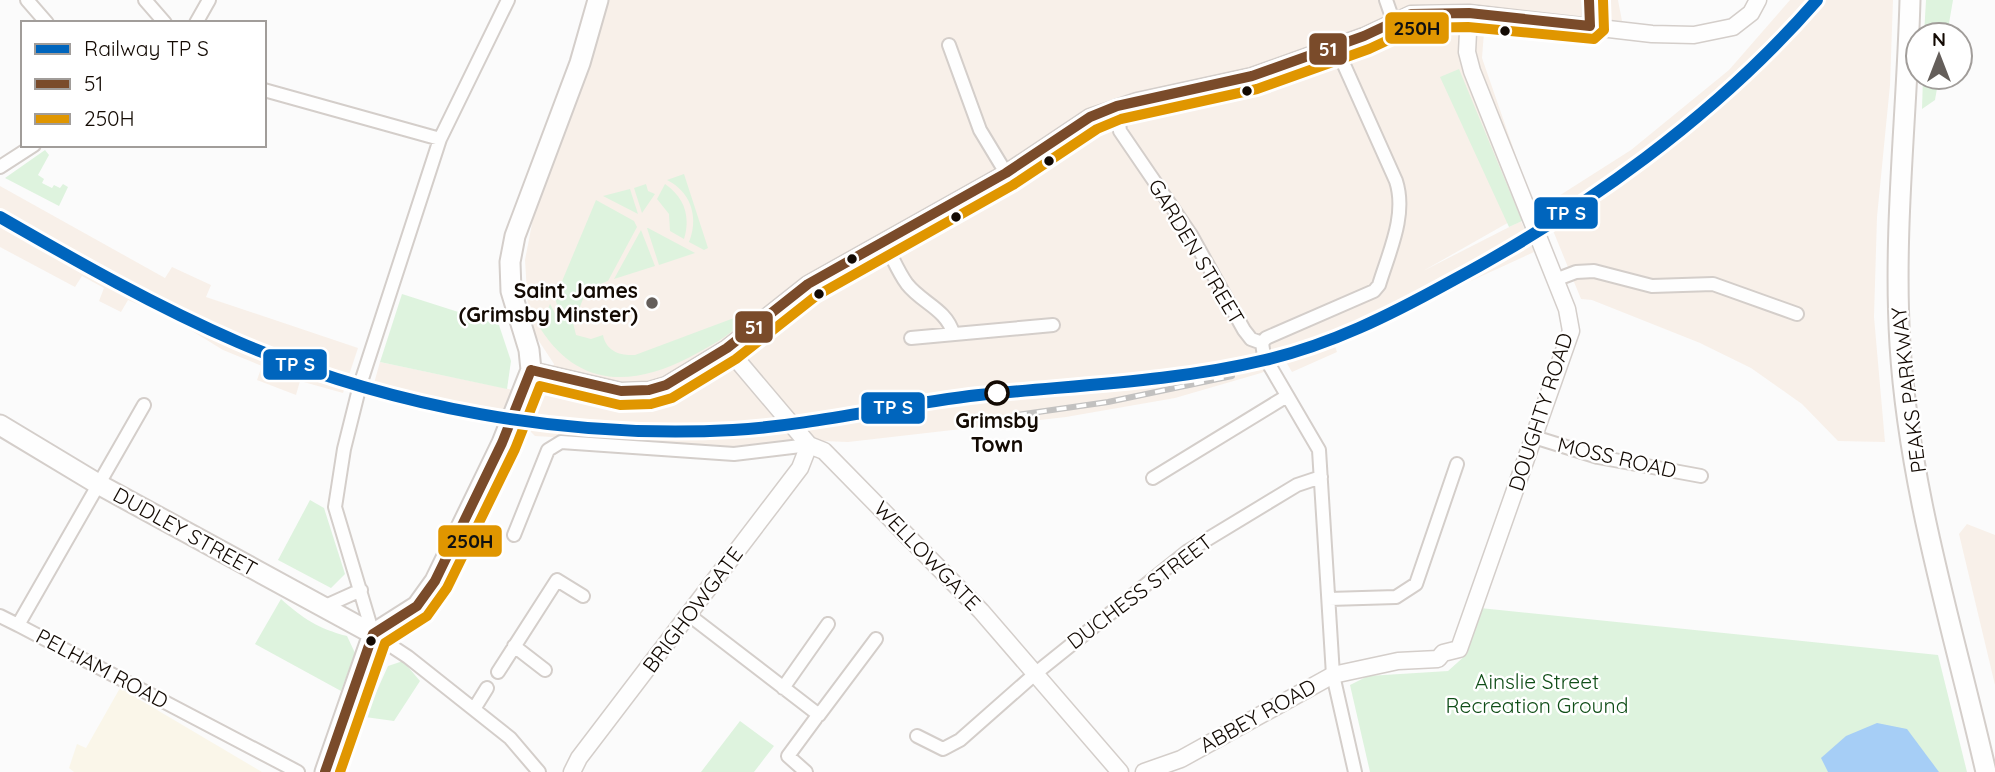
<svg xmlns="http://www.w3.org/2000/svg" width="1995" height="772" font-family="Quicksand,sans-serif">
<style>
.built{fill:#f8f0e9}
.education{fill:#faf6e9}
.green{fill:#def3de}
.water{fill:#a6cef6}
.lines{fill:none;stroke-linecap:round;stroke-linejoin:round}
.minor-casing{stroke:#d4ceca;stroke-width:16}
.tertiary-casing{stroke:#d4ceca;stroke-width:19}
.primary-casing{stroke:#d4ceca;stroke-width:23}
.trunk-casing{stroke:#d4ceca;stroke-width:23}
.minor{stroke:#fefefe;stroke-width:12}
.tertiary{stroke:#fefefe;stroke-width:16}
.primary{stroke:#fefefe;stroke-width:19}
.trunk{stroke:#fefefe;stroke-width:19}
.rail-casing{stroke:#c2c1c0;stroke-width:6}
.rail{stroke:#fff;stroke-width:3.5;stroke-dasharray:10;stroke-linecap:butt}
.bus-1-casing{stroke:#fff;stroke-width:16}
.bus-2-casing{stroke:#fff;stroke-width:16}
.bus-1{stroke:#7a4b2a;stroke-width:10}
.bus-2{stroke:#e09600;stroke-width:10}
.rail-1-casing{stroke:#fff;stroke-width:18}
.rail-1{stroke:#0065bd;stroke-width:12}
.bus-dot{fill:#130a03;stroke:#fff;stroke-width:2.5}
.poi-dot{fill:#645e5a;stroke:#fff;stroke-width:2.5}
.stop-dot{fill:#fff;stroke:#130a03;stroke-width:3.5}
.labels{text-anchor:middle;stroke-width:5;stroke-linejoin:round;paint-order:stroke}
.street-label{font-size:21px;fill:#130a03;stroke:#fff}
.poi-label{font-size:21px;font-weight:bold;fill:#130a03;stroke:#fff;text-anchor:end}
.stop-label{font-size:21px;font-weight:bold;fill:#130a03;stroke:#fff}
.park-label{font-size:21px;fill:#104e18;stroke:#fff}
.line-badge{stroke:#fff;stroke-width:2.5}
.badge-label{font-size:19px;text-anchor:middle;font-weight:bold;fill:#fff}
.pale-badge-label{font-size:19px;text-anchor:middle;font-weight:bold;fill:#111}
</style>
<rect width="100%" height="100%" fill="#fbfbfb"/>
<path class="built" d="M599,0h1019l4,21 -136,-15 -4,52 52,150 -111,63 98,-50 13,31 -118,54 -30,17 -52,20 3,9 -45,20 -6,-10 -25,11 -86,25 -109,19 -218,25 -53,-2 -70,7 -190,-11 -8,-8 13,-33 8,-6 6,-25 -25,-38 -4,-66 11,-57z
M1790,0h103l-3,85 -13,132 -3,100 11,125 -47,-1 -36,-37 -51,-36 -51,-25 -108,-43 -11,-1 -38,-93 88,-56 98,-80z
M0,186l165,92 7,-11 39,18 -5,12 152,51 -15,45 -43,-12 -4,14 -39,-15 5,-14 -39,-16 -52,-32 -43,-18 -7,12 -22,-11 5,-13 -22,-12 -7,11 -75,-40z
M380,362l133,28 -15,32 -127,-28z
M1967,524l28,11v150l-36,-151z"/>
<path class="education" d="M120,688l142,84h-188l-5,-4 8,-24 9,4z"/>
<path class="green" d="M1926,0h27l-6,35h-23z
M1459,69l63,152 -13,6 -69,-150z
M1923,77h16l-4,23 -13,9z
M45,150l4,5 -11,20 6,4 -2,4 10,5 2,-3 6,3 3,-4 5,3 -9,19 -54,-28z
M684,174l24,74 -4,2 -15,-8c10,-25 2,-50 -22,-62z
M646,184l2,7 7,3 -13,19 -8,-25z
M665,184c19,13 26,32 19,55l-14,-8 -1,-17 -12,-15z
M630,189l8,25 -35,-18z
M596,200l38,21 3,6 -29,54 -21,8 -8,20 -15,3 -6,-4 -3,-10z
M647,228h1l47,25 -36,12z
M641,230l14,36 -41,13z
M402,294l97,31 12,36 -4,28 -127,-27z
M550,304l6,11 20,2 -3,6 3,12 15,4 12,-4c3,16 17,21 32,20l99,-37 6,-5 4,8c-16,16 -34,25 -54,36 -58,30 -112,31 -150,-29z
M310,500l14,8 21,66 -14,14 -53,-28z
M281,599c21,19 38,30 66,37l8,17 -14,38 -86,-47z
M1480,608l458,47 29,117h-597l-20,-87 18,-9 80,-5 19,-17z
M403,661l17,20 -26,40 -29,-4 23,-51z
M740,721l34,25 -20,26h-53z"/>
<path class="water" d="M1877,723l30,6 32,43h-111l-7,-14 25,-22z"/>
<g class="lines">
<g class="minor-casing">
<path id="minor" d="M27,0l20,23
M145,0l20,23
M508,0l-68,139 -80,246 -16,64 -9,58 38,127 35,23 102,81 29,34
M1386,0l7,20
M1589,0l1,26
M196,23l13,-23
M949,45l31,85 26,43
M264,90l176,49
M1117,106l3,25 71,104 53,95 7,9 11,4 2,13 55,94 14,225 22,97
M0,167l34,-22
M885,244c7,12 13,28 22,40 15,19 39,25 46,49
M1555,280l21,-8 18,-1 58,15 61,-2 84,30
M911,338l142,-13
M1262,343l4,-5 108,-47 5,-6c10,-33 28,-70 17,-104l-60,-134
M144,405l-126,220 280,147
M1534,437l64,20 103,19
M1153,478l134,-82
M514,535l34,-85 13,-8 173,12 75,-9
M1329,599l67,-2 20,-13 41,-120
M321,608l40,-18
M689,615l130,100 57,-76
M0,616l18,9
M514,646l31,24
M498,672l59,-92 26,16
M783,688l45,-64
M474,709l13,-21
M917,736l26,13 17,-9 76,-67 152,-122 109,-66 24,-8
M806,772l-18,-16 28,-38"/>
</g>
<g class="tertiary-casing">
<path id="tertiary" d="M727,348l82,97 15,6 157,160 139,161
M531,370l90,21 28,-1 17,-5 61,-37 81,-64 198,-111 84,-56 47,-16 115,-25 112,-40 47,-22 58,-1 183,21 42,1 39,-8 18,-14 7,-13
M572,772l7,-14 221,-290 9,-23
M1144,772l37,-13 152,-84 65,-14 40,-2 5,-6 16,-4 112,-318 -4,-22 -95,-238 -5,-19 2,-39"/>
</g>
<g class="primary-casing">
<path id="primary" d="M0,425l98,59 275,150
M373,634l44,-28 18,-25 67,-138 29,-73 -2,-20 -18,-59 -1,-29 5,-26 65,-173 18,-63
M325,772l48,-138"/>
</g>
<g class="trunk-casing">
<path id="trunk" d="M1910,0c-3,115 -17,230 -10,345 9,146 54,286 86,427"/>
</g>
<use href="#minor" class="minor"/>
<use href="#tertiary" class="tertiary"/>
<use href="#primary" class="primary"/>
<use href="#trunk" class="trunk"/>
<g class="rail-casing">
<path id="rail" d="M1017,415l91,-13 124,-26"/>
</g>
<use href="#rail" class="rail"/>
<g class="bus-1-casing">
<path id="bus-1" d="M531,370l90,21 28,-1 17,-5 61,-37 81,-64 198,-111 84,-56 27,-11 135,-30 112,-40 47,-22 58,-1 121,13 -1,-26
M373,634l44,-28 18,-25 67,-138 29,-73
M325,772l48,-138"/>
</g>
<g class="bus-2-casing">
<path id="bus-2" d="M340,772l45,-129 42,-27 20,-28 68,-139 25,-63 80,19 31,-1 21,-6 64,-39 80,-63 197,-111 84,-56 24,-10 136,-30 112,-40 45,-21 54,-1 126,12 10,-9 -1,-30"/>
</g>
<use href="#bus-1" class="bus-1"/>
<use href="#bus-2" class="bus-2"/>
<g class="rail-1-casing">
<path id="rail-1" d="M0,217c78,45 155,89 238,125 153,66 328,97 495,88 83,-5 164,-26 246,-35 95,-10 194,-13 286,-35 65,-15 125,-45 183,-77 135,-72 268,-167 369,-283"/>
</g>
<use href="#rail-1" class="rail-1"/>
</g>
<g class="bus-dot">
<circle cx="1505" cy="31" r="6"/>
<circle cx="1247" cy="91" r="6"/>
<circle cx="1049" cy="161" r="6"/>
<circle cx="956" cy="217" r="6"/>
<circle cx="852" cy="259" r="6"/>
<circle cx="819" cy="294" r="6"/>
<circle cx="371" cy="641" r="6"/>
</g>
<circle class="poi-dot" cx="652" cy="303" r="7"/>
<circle class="stop-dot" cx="997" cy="393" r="11"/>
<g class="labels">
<g class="street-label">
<text transform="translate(1196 252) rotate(59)" y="7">GARDEN STREET</text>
<text transform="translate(1909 390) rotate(-97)" y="7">PEAKS PARKWAY</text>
<text transform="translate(1541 412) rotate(-72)" y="7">DOUGHTY ROAD</text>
<text transform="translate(1617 458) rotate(13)" y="7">MOSS ROAD</text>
<text transform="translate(185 532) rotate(29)" y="7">DUDLEY STREET</text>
<text transform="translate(927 556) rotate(46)" y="7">WELLOWGATE</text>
<text transform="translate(1140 592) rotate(-37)" y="7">DUCHESS STREET</text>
<text transform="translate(693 610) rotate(-53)" y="7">BRIGHOWGATE</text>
<text transform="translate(102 669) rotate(28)" y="7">PELHAM ROAD</text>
<text transform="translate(1258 716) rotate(-29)" y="7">ABBEY ROAD</text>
</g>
<g class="poi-label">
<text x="638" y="298">Saint James<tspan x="638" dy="24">(Grimsby Minster)</tspan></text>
</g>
<g class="stop-label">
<text x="997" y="428">Grimsby<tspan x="997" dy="24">Town</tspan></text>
</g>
<g class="park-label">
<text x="1537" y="689">Ainslie Street<tspan x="1537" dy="24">Recreation Ground</tspan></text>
</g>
</g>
<g class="line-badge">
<rect x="1384" y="11" width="66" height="34" rx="7" fill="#e09600"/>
<rect x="1308" y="32" width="40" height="34" rx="7" fill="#7a4b2a"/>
<rect x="1533" y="196" width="66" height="34" rx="7" fill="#0065bd"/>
<rect x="734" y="310" width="40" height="34" rx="7" fill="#7a4b2a"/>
<rect x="262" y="348" width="66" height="33" rx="7" fill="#0065bd"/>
<rect x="860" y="391" width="66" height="34" rx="7" fill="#0065bd"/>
<rect x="437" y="524" width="66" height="34" rx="7" fill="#e09600"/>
</g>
<g class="badge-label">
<text x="1328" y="56">51</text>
<text x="1566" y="220">TP S</text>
<text x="754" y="334">51</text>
<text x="295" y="371">TP S</text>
<text x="893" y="414">TP S</text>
</g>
<g class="pale-badge-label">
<text x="1417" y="35">250H</text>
<text x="470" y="548">250H</text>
</g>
<rect x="21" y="21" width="245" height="126" fill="#ffffff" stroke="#a19d9a" stroke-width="2"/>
<rect x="35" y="44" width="35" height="10" fill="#0065bd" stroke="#a19d9a" stroke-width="2"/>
<text x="84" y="56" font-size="21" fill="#130a03">Railway TP S</text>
<rect x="35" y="79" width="35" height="10" fill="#7a4b2a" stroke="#a19d9a" stroke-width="2"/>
<text x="84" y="91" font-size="21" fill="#130a03">51</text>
<rect x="35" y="114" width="35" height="10" fill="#e09600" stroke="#a19d9a" stroke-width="2"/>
<text x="84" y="126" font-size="21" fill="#130a03">250H</text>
<g transform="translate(1939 56)"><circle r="33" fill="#ffffff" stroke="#a19d9a" stroke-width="2"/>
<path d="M0-5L12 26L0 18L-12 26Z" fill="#645e5a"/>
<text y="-10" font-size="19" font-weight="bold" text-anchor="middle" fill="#130a03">N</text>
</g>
</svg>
